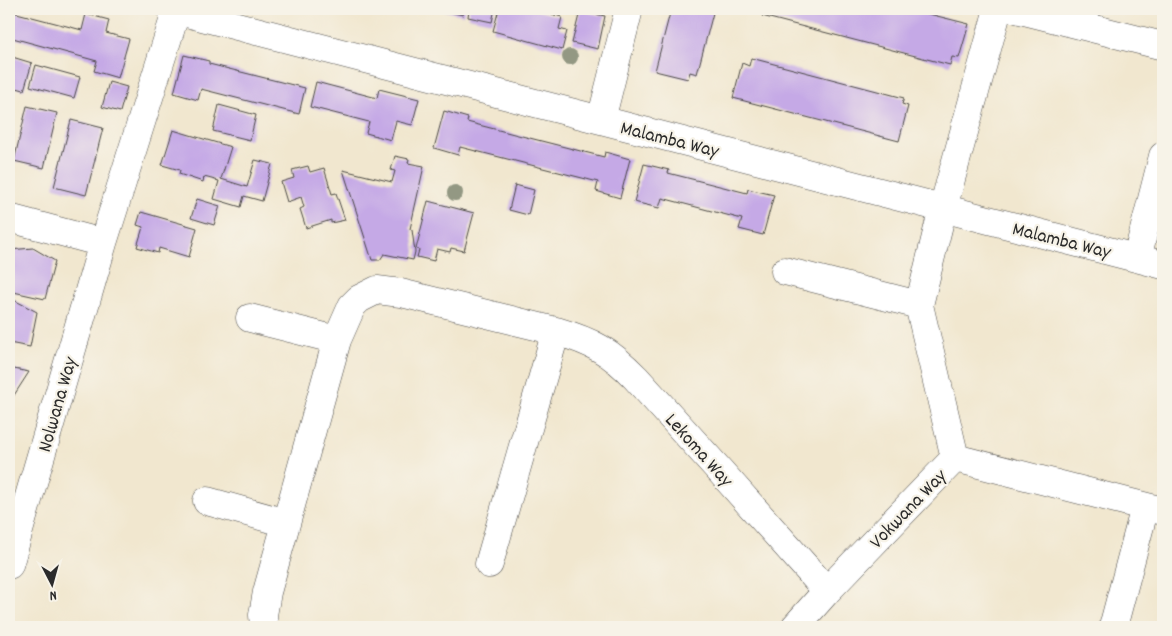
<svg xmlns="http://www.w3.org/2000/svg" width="1172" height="636" font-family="Dekko,sans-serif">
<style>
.building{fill:#c5a9e6}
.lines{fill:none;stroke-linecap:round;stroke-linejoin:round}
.street-casing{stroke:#494744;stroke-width:29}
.street{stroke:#fff;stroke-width:28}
.tree{fill:#939883}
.labels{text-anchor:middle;stroke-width:4.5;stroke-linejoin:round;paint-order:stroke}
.street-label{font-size:20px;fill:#2b2b2b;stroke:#f7f3e8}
</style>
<rect width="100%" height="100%" fill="#f7f3e8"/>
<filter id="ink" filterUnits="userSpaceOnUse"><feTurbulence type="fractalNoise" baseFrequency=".02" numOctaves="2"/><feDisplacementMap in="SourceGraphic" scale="10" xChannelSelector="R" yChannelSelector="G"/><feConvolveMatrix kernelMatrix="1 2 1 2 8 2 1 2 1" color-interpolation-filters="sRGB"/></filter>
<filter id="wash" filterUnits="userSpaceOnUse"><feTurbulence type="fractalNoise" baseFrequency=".0096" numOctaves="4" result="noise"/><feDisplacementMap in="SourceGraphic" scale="20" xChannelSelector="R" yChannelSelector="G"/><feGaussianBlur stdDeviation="1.12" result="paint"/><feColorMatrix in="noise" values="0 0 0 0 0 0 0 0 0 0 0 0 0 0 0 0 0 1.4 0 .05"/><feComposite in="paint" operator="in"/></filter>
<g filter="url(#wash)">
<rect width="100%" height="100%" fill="#f1e7cf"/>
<g id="blocks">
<path class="building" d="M445,9h20l-2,6 -18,-4z
M469,9h26l-3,13 -24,-5z
M499,9h32l31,8 -3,12 8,2 -5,19 -69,-19z
M671,9h43l-17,65 -7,-2 -2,7 -33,-8z
M764,9h145l60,15 -10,34 -7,-1 -2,8 -188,-49z
M9,11l73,19 4,-16 23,6 -3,13 23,6 -11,39 -24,-7 3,-10 -88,-24z
M580,11l25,5 -7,33 -26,-6z
M184,55l25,6v3l96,24 -6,26 -98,-25 -3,11 -24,-7z
M9,56l23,7 -8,27 -15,-4z
M751,58l153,40 -2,6 6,2 -9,35 -166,-43 9,-35 7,3z
M36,65l44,12 -6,21 -44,-12z
M109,82l18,5 -7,25 -18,-5z
M316,82l61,16 2,-9 40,10 -7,26 -16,-4 -5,19 -25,-7 3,-11 -59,-15z
M219,105l37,10 -6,25 -37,-9z
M27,106l30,7 -13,55 -30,-7z
M444,111l24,7 -1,4 137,35 1,-5 25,7 -10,39 -24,-7 2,-9 -138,-35 -2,8 -24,-7z
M71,120l32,8 -17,67 -32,-8z
M173,130l58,17 -10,32 26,8 8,-27 17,4 -10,37 -18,-5 -3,11 -27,-8 5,-18 -15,-4 -1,5 -24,-8 1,-4 -18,-5z
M395,156l14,3 -1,4 16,3 -14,63 2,1 3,22 -2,8 -29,-6 -4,6h-8l-29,-90 49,12 3,-11 -4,-1z
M644,164l25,6 -1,3 79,20 1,-4 26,6 -11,40 -24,-6 3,-10 -80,-21 -3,10 -25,-6z
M308,166l2,6 14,-4 8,26 4,-1 9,27 -14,3v-3l-25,8 -6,-19 4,-2 -3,-10 -14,5 -6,-20 13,-4 -2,-8z
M515,185l19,5 -6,25 -19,-5z
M197,199l23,7 -6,19 -23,-7z
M428,201l46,12 -10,38 -13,-3 -1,4 -13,-3 -3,12 -17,-4 2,-7 -3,-1z
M141,212l56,16 -8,29 -30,-9 -1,5 -21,-6 6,-20 -6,-2z
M33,248l22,13 -10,38 -36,-8v-41z
M9,299h3l25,13 -7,35 -21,-4z
M9,368l20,4 -20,31z"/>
</g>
</g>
<g filter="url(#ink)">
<use href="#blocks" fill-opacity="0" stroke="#494744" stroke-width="1"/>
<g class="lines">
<g class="street-casing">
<path id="street" d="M171,9l992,256
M1016,9l147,37
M601,120l28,-111
M9,218l94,25
M1137,258l26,-102
M785,271l134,34 36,153
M919,305l24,-97 55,-199
M250,318l87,22
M207,501l79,22
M489,564l67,-233
M9,565l94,-322 74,-234
M264,627l-1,-12 4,-23 70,-252 15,-34 7,-7 18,-9 24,3 155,38c37,11 54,20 80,47l85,94 106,119
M795,627l32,-36 128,-133 208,53
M1113,627l32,-120"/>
</g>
<use href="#street" class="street"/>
</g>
<g class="tree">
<circle cx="570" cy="57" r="8"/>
<circle cx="455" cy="193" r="8"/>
</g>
</g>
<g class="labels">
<g class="street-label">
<text transform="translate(670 138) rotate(14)" y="7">Malamba Way</text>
<text transform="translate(1062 239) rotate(14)" y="7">Malamba Way</text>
<text transform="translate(56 404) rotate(-74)" y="7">Nolwana Way</text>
<text transform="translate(700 449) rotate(48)" y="7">Lekoma Way</text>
<text transform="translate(907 508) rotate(-46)" y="7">Vokwana Way</text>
</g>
</g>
<rect width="1172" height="636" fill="none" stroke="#f7f3e8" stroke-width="30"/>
<g transform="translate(52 584) rotate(174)" stroke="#f7f3e8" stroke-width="4" paint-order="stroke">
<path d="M0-4L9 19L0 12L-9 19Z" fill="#2b2b2b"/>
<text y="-8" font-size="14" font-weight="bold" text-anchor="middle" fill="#2b2b2b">N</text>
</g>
</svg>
